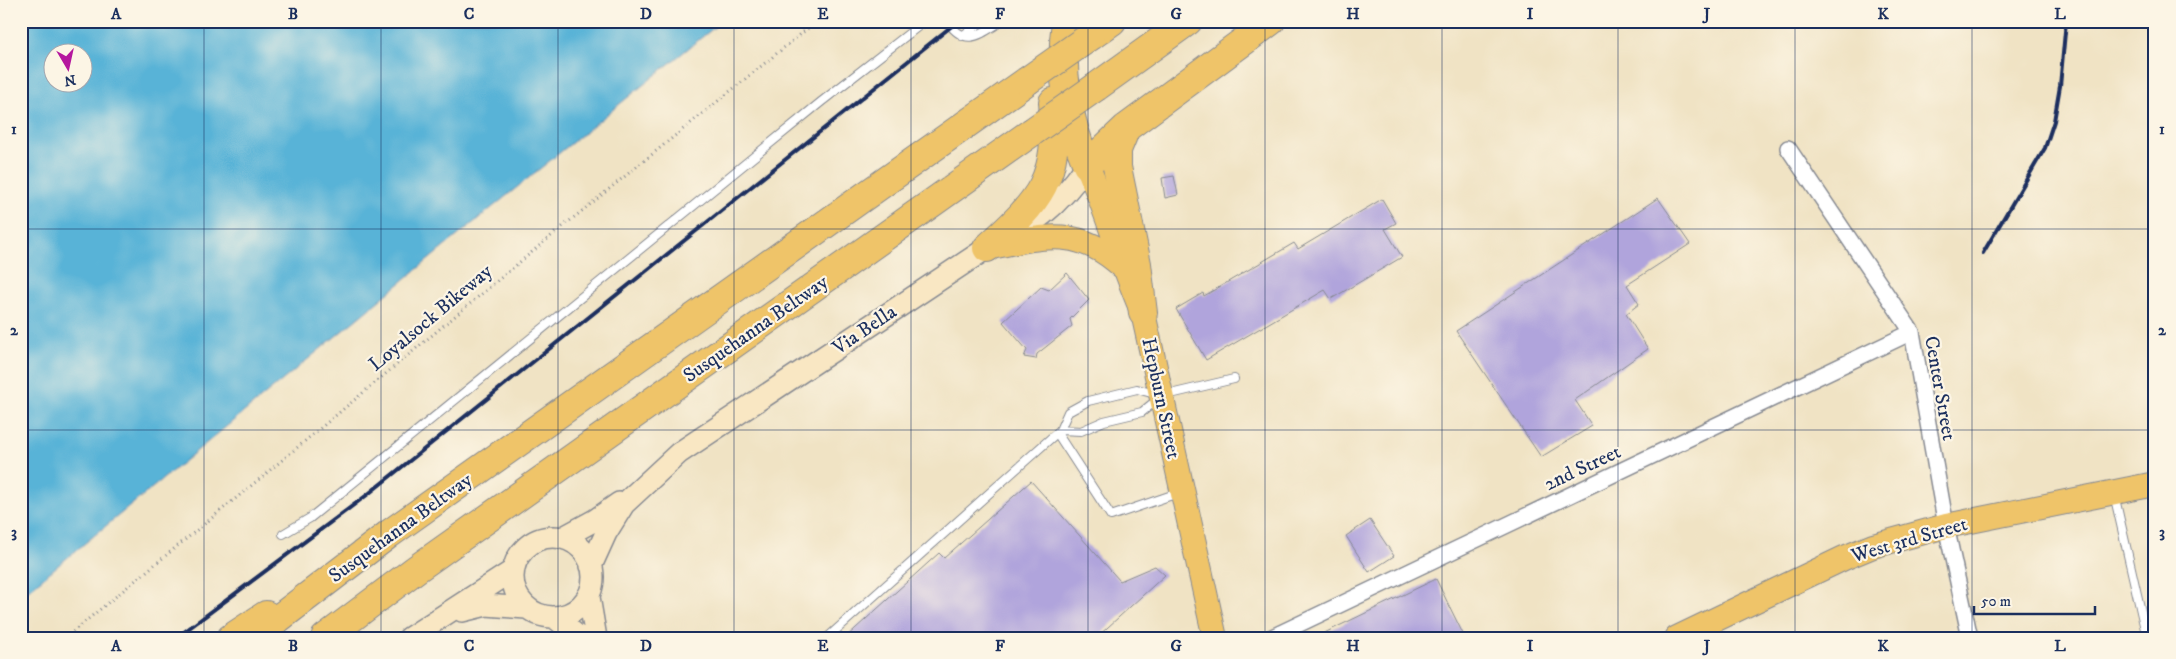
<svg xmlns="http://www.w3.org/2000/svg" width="2176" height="659" font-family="'IM FELL DW Pica',serif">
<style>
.water{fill:#59b3d7;stroke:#3a719a;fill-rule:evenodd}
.building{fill:#b0a4dc}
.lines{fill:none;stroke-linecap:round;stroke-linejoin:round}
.lane-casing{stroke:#868991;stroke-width:10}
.street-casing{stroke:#868991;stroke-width:18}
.secondary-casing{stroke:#868991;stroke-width:24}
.primary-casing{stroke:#868991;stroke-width:26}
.highway-casing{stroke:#868991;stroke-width:30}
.path{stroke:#868991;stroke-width:3;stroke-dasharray:1 4;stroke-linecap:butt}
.lane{stroke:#fff;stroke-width:8}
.street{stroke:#fff;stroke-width:15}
.secondary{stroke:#f9e7c3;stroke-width:21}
.primary{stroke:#efc469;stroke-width:24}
.highway{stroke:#efc469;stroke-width:28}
.rail{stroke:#1b2f5e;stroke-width:4}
.highway-bridge-casing{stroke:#868991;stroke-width:30;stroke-linecap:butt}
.highway-bridge{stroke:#efc469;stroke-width:28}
.grid{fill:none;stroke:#1b2f5e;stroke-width:1;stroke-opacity:0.55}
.labels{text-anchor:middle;stroke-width:4.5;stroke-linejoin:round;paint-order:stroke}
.street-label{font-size:20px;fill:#1b2f5e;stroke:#fcf5e5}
.neatline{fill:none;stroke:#1b2f5e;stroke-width:2}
.grid-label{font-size:16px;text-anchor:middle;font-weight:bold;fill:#1b2f5e}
</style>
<rect width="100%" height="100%" fill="#fcf5e5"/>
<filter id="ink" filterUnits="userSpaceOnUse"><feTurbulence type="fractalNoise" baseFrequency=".02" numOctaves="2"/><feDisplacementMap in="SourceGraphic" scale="10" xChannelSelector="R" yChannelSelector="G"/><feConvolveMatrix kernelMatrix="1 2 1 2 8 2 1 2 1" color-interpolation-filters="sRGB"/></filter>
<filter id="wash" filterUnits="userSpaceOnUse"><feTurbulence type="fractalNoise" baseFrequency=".0096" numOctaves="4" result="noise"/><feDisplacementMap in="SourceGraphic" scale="20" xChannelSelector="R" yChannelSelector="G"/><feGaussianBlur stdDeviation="1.12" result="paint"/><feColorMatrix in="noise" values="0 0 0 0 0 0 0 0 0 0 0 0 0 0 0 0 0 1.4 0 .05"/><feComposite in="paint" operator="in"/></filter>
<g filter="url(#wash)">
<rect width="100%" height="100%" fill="#f0e3c4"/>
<path class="water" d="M21,21h701l-255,207 -446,368zM52,52h30v30h-30z"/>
<g id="blocks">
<path class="building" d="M1174,176l4,19 -13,3 -3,-20z
M1658,198l32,46 -63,41 12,19 -13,10 22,35 -73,51 17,26 -51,31 -85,-126z
M1382,199l14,24 -11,6 17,28 -71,42 -6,-9 -119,70 -30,-51 27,-16 1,3 90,-53 4,6z
M1067,273l22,27 -19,19 2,7 -35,28 -1,5 -12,-2 3,-7 -24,-28 38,-35 8,3z
M1031,481l89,100 35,-15 10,9 -69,63h-251l94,-85 5,5z
M1370,520l24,36 -25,16 -23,-36z
M1436,579l29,59h-151z"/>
</g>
</g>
<g filter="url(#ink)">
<use href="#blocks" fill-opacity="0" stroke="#868991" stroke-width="1"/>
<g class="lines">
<g class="lane-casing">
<path id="lane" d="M947,21c19,27 32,14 55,0
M962,36l21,-15
M1060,430l21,1 23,-10 38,-9 16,-13
M1057,433l54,83 70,-24
M2114,494l33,144
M283,534l27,-16 511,-416 104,-81
M827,638l233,-208 8,-18 20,-11 49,-12 25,7 72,-17"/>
</g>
<g class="street-casing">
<path id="street" d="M1788,148l124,184 34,194 24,112
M1270,638l642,-306"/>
</g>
<g class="secondary-casing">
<path id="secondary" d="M513 577a40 40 0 1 1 80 0a40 40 0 1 1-80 0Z
M562,538l33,-18 24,-17
M591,566l15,-33 18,-29 55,-51 308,-205c47,-24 69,-38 100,-83
M589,597l7,41
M462,611l24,-6 40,3
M554,617l26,21
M409,638l103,-67"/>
</g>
<g class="primary-casing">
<path id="primary" d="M1087,165c21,49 35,100 56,148l72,325
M987,248c55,-12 91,-23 136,19
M1677,638l167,-80 29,-12 73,-20 209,-42"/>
</g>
<g class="highway-casing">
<path id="highway" d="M1066,21c-7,49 2,100 21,144l39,-37 145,-107
M1091,36l21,-15
M1096,87l92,-66
M1126,128l-9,22v17l20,97 6,49
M987,248c54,-49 73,-69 66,-146
M231,638l35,-23
M253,638l136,-104 638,-453
M325,638l90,-68 617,-438"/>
</g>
<path class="path" d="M65,638l192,-157 299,-249 261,-211"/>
<use href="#lane" class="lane"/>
<use href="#street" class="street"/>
<use href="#secondary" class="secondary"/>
<use href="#primary" class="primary"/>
<use href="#highway" class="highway"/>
<path class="rail" d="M1983,253l62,-105 9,-27 6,-35 6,-65
M176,638l191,-143 591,-474"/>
<g class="highway-bridge-casing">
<path id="highway-bridge" d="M1027,81l64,-45
M1032,132l64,-45"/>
</g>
<use href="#highway-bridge" class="highway-bridge"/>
</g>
</g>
<path class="grid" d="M204,21v617M381,21v617M558,21v617M734,21v617M911,21v617M1088,21v617M1265,21v617M1442,21v617M1618,21v617M1795,21v617M1972,21v617M21,229h2134M21,430h2134"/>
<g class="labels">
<g class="street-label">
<text transform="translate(430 317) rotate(-40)" y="7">Loyalsock Bikeway</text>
<text transform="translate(755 328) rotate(-35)" y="7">Susquehanna Beltway</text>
<text transform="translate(864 329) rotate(-34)" y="7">Via Bella</text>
<text transform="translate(1941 388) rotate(80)" y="7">Center Street</text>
<text transform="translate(1162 398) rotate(78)" y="7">Hepburn Street</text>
<text transform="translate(1582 467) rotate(-25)" y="7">2nd Street</text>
<text transform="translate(400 527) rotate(-36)" y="7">Susquehanna Beltway</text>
<text transform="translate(1909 539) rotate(-16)" y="7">West 3rd Street</text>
</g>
</g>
<rect width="2176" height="659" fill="none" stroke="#fcf5e5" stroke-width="55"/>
<g transform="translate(68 68) rotate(171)"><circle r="24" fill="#fcf5e5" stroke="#a2a6af"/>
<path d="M0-4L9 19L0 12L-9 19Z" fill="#b5179e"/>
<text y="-8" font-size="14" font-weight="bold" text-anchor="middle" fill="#1b2f5e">N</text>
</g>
<path d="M1974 606v8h121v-8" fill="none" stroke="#1b2f5e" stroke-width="2.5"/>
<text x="1981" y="606" font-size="15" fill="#1b2f5e" stroke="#fcf5e5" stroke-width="4" paint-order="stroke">50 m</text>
<rect x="28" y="28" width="2120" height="604" class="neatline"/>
<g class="grid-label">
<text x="116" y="19">A</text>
<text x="293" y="19">B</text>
<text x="469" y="19">C</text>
<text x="646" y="19">D</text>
<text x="823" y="19">E</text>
<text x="1000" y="19">F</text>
<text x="1176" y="19">G</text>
<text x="1353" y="19">H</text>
<text x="1530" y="19">I</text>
<text x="1707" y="19">J</text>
<text x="1883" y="19">K</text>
<text x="2060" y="19">L</text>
<text x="14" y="134">1</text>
<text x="2162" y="134">1</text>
<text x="14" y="335">2</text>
<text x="2162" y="335">2</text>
<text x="14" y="537">3</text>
<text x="2162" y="537">3</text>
<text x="116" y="651">A</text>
<text x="293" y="651">B</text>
<text x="469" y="651">C</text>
<text x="646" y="651">D</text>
<text x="823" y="651">E</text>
<text x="1000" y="651">F</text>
<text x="1176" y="651">G</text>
<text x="1353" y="651">H</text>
<text x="1530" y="651">I</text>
<text x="1707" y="651">J</text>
<text x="1883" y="651">K</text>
<text x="2060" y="651">L</text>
</g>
</svg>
